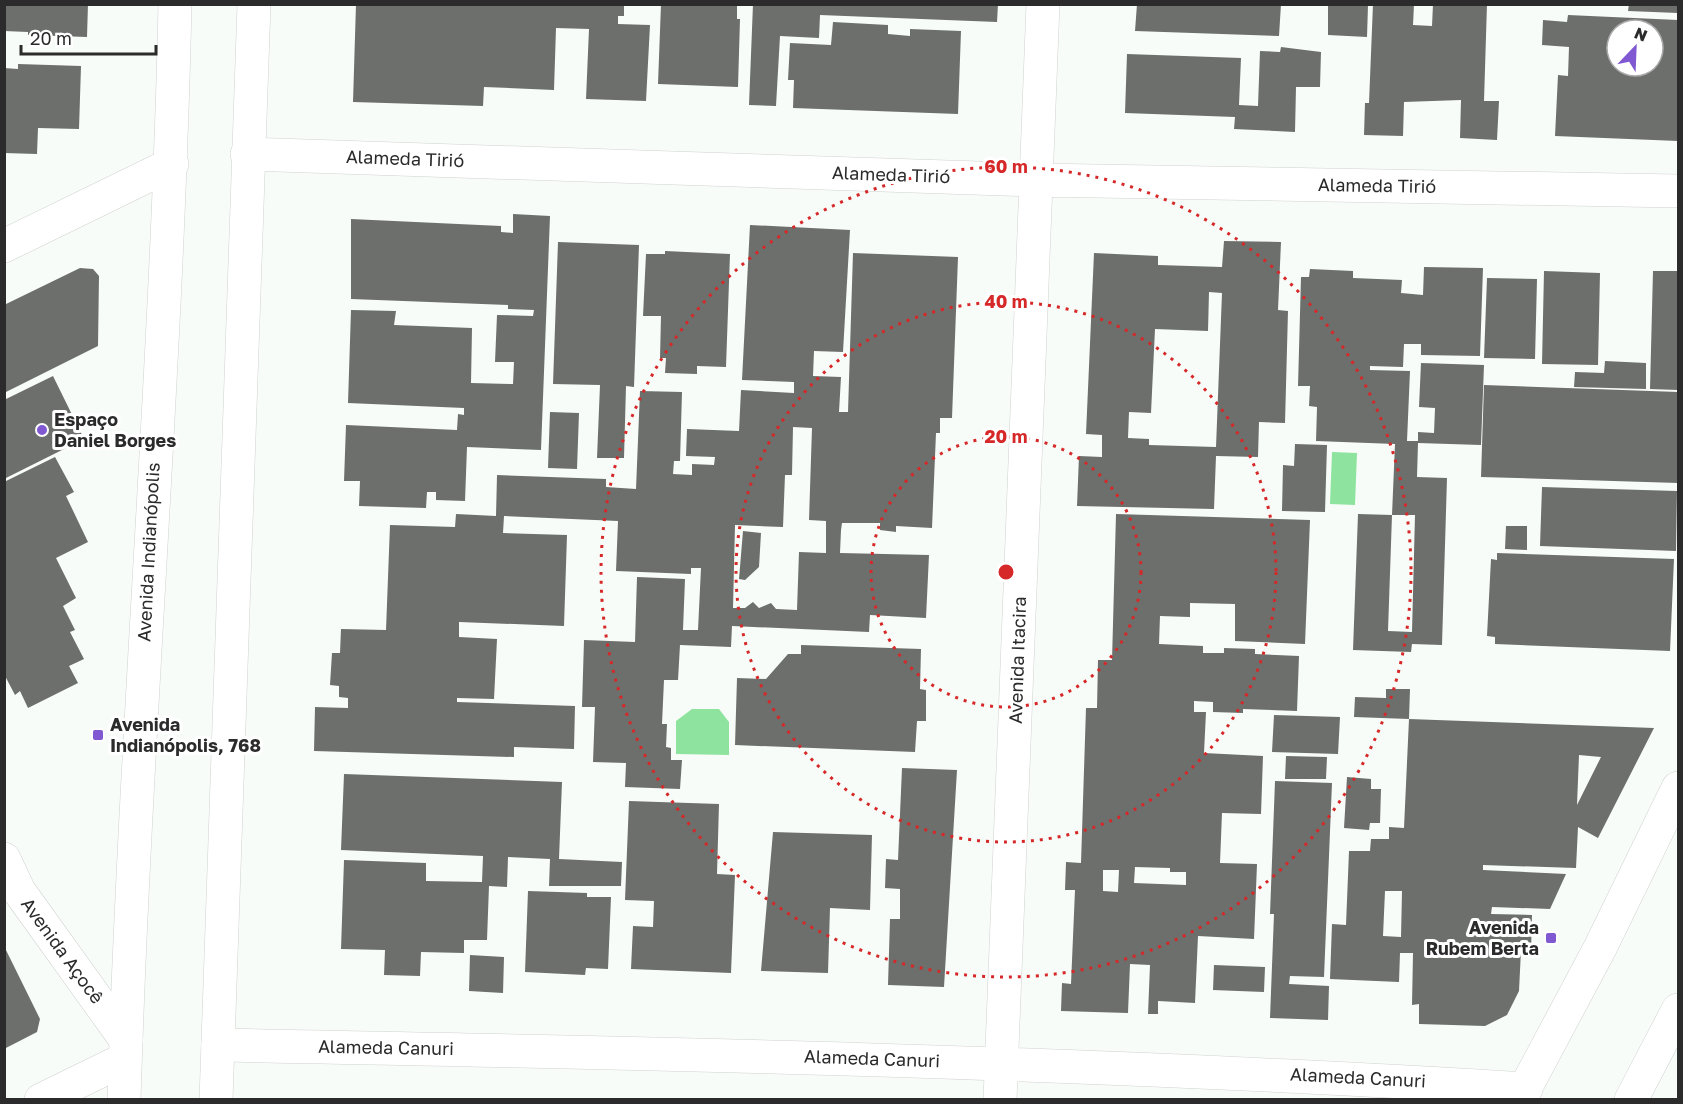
<svg xmlns="http://www.w3.org/2000/svg" width="1683" height="1104" font-family="'Golos Text',sans-serif">
<style>
.water{fill:#8ee49e}
.building{fill:#6c6f6c;fill-rule:evenodd}
.lines{fill:none;stroke-linecap:round;stroke-linejoin:round}
.minor-casing{stroke:#cfd2cf;stroke-width:34}
.primary-casing{stroke:#cfd2cf;stroke-width:34}
.trunk-casing{stroke:#cfd2cf;stroke-width:34}
.minor{stroke:#fff;stroke-width:33}
.primary{stroke:#fff;stroke-width:33}
.trunk{stroke:#fff;stroke-width:33}
.ring{fill:none;stroke:#d62828;stroke-width:3;stroke-dasharray:3 6}
.poi-dot{fill:#7f58d2;stroke:#fff;stroke-width:2}
.labels{text-anchor:middle;stroke-width:6;stroke-linejoin:round;paint-order:stroke}
.street-label{font-size:18px;fill:#2a2b2a;stroke:#fff}
.poi-label{font-size:18px;font-weight:bold;fill:#2a2b2a;stroke:#fff;text-anchor:start}
.centre{fill:#d62828;stroke:#fff;stroke-width:3}
.ring-label{font-size:18px;text-anchor:middle;font-weight:bold;fill:#d62828;stroke:#fff;stroke-width:6;stroke-linejoin:round;paint-order:stroke}
</style>
<rect width="100%" height="100%" fill="#f8fcf8"/>
<path class="water" d="M1332,452l25,1 -2,52 -25,-1z
M692,709h27l10,13v33l-53,-1v-33z"/>
<path class="building" d="M4,4h84l-1,33 -59,-2v-3l-24,-1z
M356,4h268v12h-6v8l32,1 -4,76 -60,-2 3,-70 -33,-1 -2,62 -70,-3 -1,19 -130,-4z
M661,4h76v15h3l-2,68 -80,-3z
M753,4h245l-1,18 -177,-7 -1,23 -39,-2 -4,70 -27,-1z
M1137,4h144l-2,32 -144,-5z
M1373,4h41l-1,21 19,1 1,-22h54l-3,97h15l-2,39 -37,-2 1,-38 -57,2 -1,34 -39,-1 1,-32h4z
M1629,4h49v9l-50,-2z
M1328,5h40l-1,32 -39,-2z
M1568,15l110,5v121l-123,-5 3,-61 10,1 1,-29 -27,-2 1,-25 24,2zM1617,30h36v36h-36z
M833,22l55,3v9l22,2v-7l51,2 -3,83 -165,-6 1,-28h-6l2,-37 41,2z
M1281,47l40,5 -1,35h-24l-1,45 -61,-3 1,-12 -110,-4 2,-59 114,4 -2,47 19,1 2,-55 20,1z
M18,64l63,2 -2,63 -41,-1 -1,26 -33,-1v-85l14,1z
M513,214l37,2 -9,234 -74,-3 -2,54 -29,-1v-8h-9l-1,16 -67,-2 1,-25h-16l2,-56 111,5 1,-16 6,1v-7l-116,-5 3,-93 45,1 -2,14 78,3 -1,55 42,1 1,-22h-19l2,-47 36,1 1,-6 -26,-1v-4l-157,-6v-80l150,7v6l12,1z
M750,225l100,5 -7,122 -29,-1 -1,25 28,1 -2,35h9l5,-159 105,4 -6,161h-12v15h-4l-4,95 -36,-2v6l-16,-2v-7h-38l-1,7 -1,23 89,2 -3,63 -56,-3 -1,17 -137,-6 -1,21 -51,-2 -2,35h-14l-2,44h5l-1,23 5,1v12h11l-2,29 -55,-2 1,-24 -33,-1 2,-55h-13l2,-67 51,2 2,-65 48,2 -2,51h15l3,-62h-10v6l-75,-3 2,-50 -114,-5 -1,17 64,2 -3,91 -105,-4v15l38,2 -3,60 -37,-1v4l118,4 -1,43 -60,-2v10l-200,-6 1,-44 33,1v-10l-9,-1v-11l-9,-1 2,-32h8l1,-24 45,1 4,-105 65,2 1,-13 40,2 1,-41 109,4v8l30,2 4,-98 42,1 -2,69h-6l-1,13 19,1v-11l22,1 1,-8 -29,-1 1,-27 52,2 2,-41 53,3v-11l-52,-2zM793,427l19,1 -3,92 17,1v32l-27,-1 -2,58 -21,-1 -5,-6 -12,5 -6,-6 -8,6h-12l2,-83 48,2 2,-52h7z
M1224,241l57,1 -3,68 10,1 -3,112 -26,-1 -1,35 -42,-1 -2,53 -137,-3 2,-50 23,1v-22l-16,-1 8,-181 64,3v9l64,2zM1209,292l13,1 -6,154 -67,-2v-6l-21,-1 1,-26 22,1 4,-84 53,2z
M558,242l81,3 -5,142 -8,-1 -2,72h-27l3,-73 -47,-1z
M665,251l65,3 -4,113 -29,-1v8l-32,-1 1,-15h-6l1,-42h-18l3,-62h19z
M1424,267l59,1 -3,88 -59,-1v-11h-17l-1,23 -33,-1v4l40,1 -3,70h11v-9l16,1 1,-25 -16,-1 2,-44 63,2 -3,80 -63,-2 -1,34 30,1 -5,167 -30,-1 -1,8 -58,-2 5,-136 34,1 -4,116 24,1 3,-117h-23l3,-71 -79,-3 1,-34 -8,-1 1,-20h-12l3,-109h8l1,-8 43,2v7l49,2 -1,13 22,2z
M80,268l13,1 6,7 -1,70 -94,47v-88z
M1544,271l56,2 -2,92 -56,-1z
M1653,271h25v119l-28,-1z
M1487,278l50,1 -2,80 -51,-1z
M1605,361l41,2v26l-72,-2 1,-15 29,1z
M53,376l31,63 -80,40v-79z
M1484,385l194,7v91l-197,-6z
M550,412l29,1 -2,56 -29,-1z
M1295,444l32,1 -2,67 -43,-1 1,-46 11,1z
M55,457l19,35 -8,4 22,46 -32,16 20,40 -13,8 12,24 -5,2 14,27 -15,7 9,17 -50,25 -8,-17 -5,4 -11,-21v-192z
M1542,487l135,4 -1,60 -136,-5z
M1116,514l194,6 -5,124 -70,-3v-37l-45,-1v14l-30,-1 -1,28 44,2v7h21v-5l31,1v5l44,2 -2,55 -54,-2v4l-30,-1v-10l-19,-1v11h12l-2,41 59,3 -2,58 -39,-1 -2,50 37,1 -3,75 -56,-3 -3,67 -37,-2v13h-10l2,-49 -20,-1 -2,49 -67,-2 1,-28 9,1 4,-94h-10l1,-28 15,1 5,-155h11l1,-48h14zM1135,867l35,1v4h16v13l-52,-2zM1103,870h16l-1,22 -15,-1z
M1506,526h21v24l-22,-1z
M743,531l18,2 -2,34 -14,13 -6,-1z
M1497,553l177,6 -4,92 -175,-7v-7l-8,-1 4,-77 6,1z
M801,645l120,4 -1,40 6,1v31h-9l-2,31 -180,-7 2,-67 29,1 22,-25h13z
M1386,689h24l-1,30 -55,-2 1,-20 31,1z
M1274,715l66,2 -2,37 -66,-2z
M1409,719l245,9 -56,110 -20,-11 -2,41 -93,-3v5l83,4 -16,35 -58,-2 -1,7 41,1 -1,36 -10,-1 -2,41 -12,24 -22,11 -66,-2v-20l-7,1 1,-52h-13l-1,29 -69,-3 2,-55 14,1 3,-74h21l1,-12h18v-12l15,1zM1579,755l22,2 -24,48zM1385,891h17l-1,46 -18,-1z
M1286,756l41,1 -1,22h-41z
M902,768l55,2 -13,217 -56,-2 2,-66h10v-30l-15,-1 1,-29 12,1z
M344,774l218,8 -3,77 63,3 -1,24h-72l1,-27 -42,-2 -1,30 -18,-1 -2,54h-23v13l-43,-1 -1,24 -36,-1 1,-25 -44,-1 3,-89 82,3v18l56,1 1,-26 -142,-6z
M1347,777l24,2v10h10l-1,34h-10l-1,7 -25,-2z
M1275,781l57,2 -8,194 -34,-1 -1,8 40,2 -1,34 -58,-2 4,-104h-4z
M629,801l90,3 -2,70 18,1 -4,98 -100,-4 2,-43 20,1 1,-26 -29,-1z
M773,832l99,3 -2,75 -40,-2 -2,65 -67,-2z
M528,891l59,2v4h24l-3,72 -22,-1 -1,7 -60,-3z
M4,946l36,73 -3,13 -33,17z
M470,955l34,2 -1,36 -34,-2z
M1214,965l51,2 -1,25 -51,-2z"/>
<g class="lines">
<g class="minor-casing">
<path id="minor" d="M247,154l790,26 641,11
M4,246l168,-82
M4,859l15,32 107,149
M218,1045c436,8 872,17 1308,44
M41,1100l84,-41
M1000,1100l43,-1096"/>
</g>
<g class="primary-casing">
<path id="primary" d="M124,1100c11,-366 43,-730 51,-1096
M216,1100l38,-1096"/>
</g>
<g class="trunk-casing">
<path id="trunk" d="M1519,1100l81,-152 78,-160
M1631,1100l47,-90"/>
</g>
<use href="#minor" class="minor"/>
<use href="#primary" class="primary"/>
<use href="#trunk" class="trunk"/>
</g>
<g class="ring">
<circle cx="1006" cy="572" r="135"/>
<circle cx="1006" cy="572" r="270"/>
<circle cx="1006" cy="572" r="405"/>
</g>
<g class="poi-dot">
<circle cx="42" cy="430" r="6"/>
<rect x="92" y="729" width="12" height="12" rx="3"/>
<rect x="1545" y="932" width="12" height="12" rx="3"/>
</g>
<g class="labels">
<g class="street-label">
<text transform="translate(405 159) rotate(2)" y="6">Alameda Tirió</text>
<text transform="translate(891 175) rotate(2)" y="6">Alameda Tirió</text>
<text transform="translate(1377 186) rotate(1)" y="6">Alameda Tirió</text>
<text transform="translate(149 552) rotate(-87)" y="6">Avenida Indianópolis</text>
<text transform="translate(1018 660) rotate(-88)" y="6">Avenida Itacira</text>
<text transform="translate(62 951) rotate(54)" y="6">Avenida Açocê</text>
<text transform="translate(386 1048) rotate(1)" y="6">Alameda Canuri</text>
<text transform="translate(872 1059) rotate(2)" y="6">Alameda Canuri</text>
<text transform="translate(1358 1078) rotate(3)" y="6">Alameda Canuri</text>
</g>
<g class="poi-label">
<text x="54" y="426">Espaço<tspan x="54" dy="21">Daniel Borges</tspan></text>
<text x="110" y="731">Avenida<tspan x="110" dy="21">Indianópolis, 768</tspan></text>
<text x="1539" y="934" text-anchor="end">Avenida<tspan x="1539" dy="21">Rubem Berta</tspan></text>
</g>
</g>
<circle cx="1006" cy="572" r="9" class="centre"/>
<g class="ring-label">
<text x="1006" y="173">60 m</text>
<text x="1006" y="308">40 m</text>
<text x="1006" y="443">20 m</text>
</g>
<rect width="1683" height="1104" fill="none" stroke="#2a2b2a" stroke-width="12"/>
<g transform="translate(1635 48) rotate(23)"><circle r="28" fill="#ffffff" stroke="#aaaaaa" stroke-width="1.5"/>
<path d="M0-4.5L10 22L0 15L-10 22Z" fill="#7f58d2"/>
<text y="-9" font-size="16" font-weight="bold" text-anchor="middle" fill="#2a2b2a">N</text>
</g>
<path d="M21 45v9h135v-9" fill="none" stroke="#2a2b2a" stroke-width="3"/>
<text x="30" y="45" font-size="18" fill="#2a2b2a" stroke="#ffffff" stroke-width="4.5" paint-order="stroke">20 m</text>
</svg>
